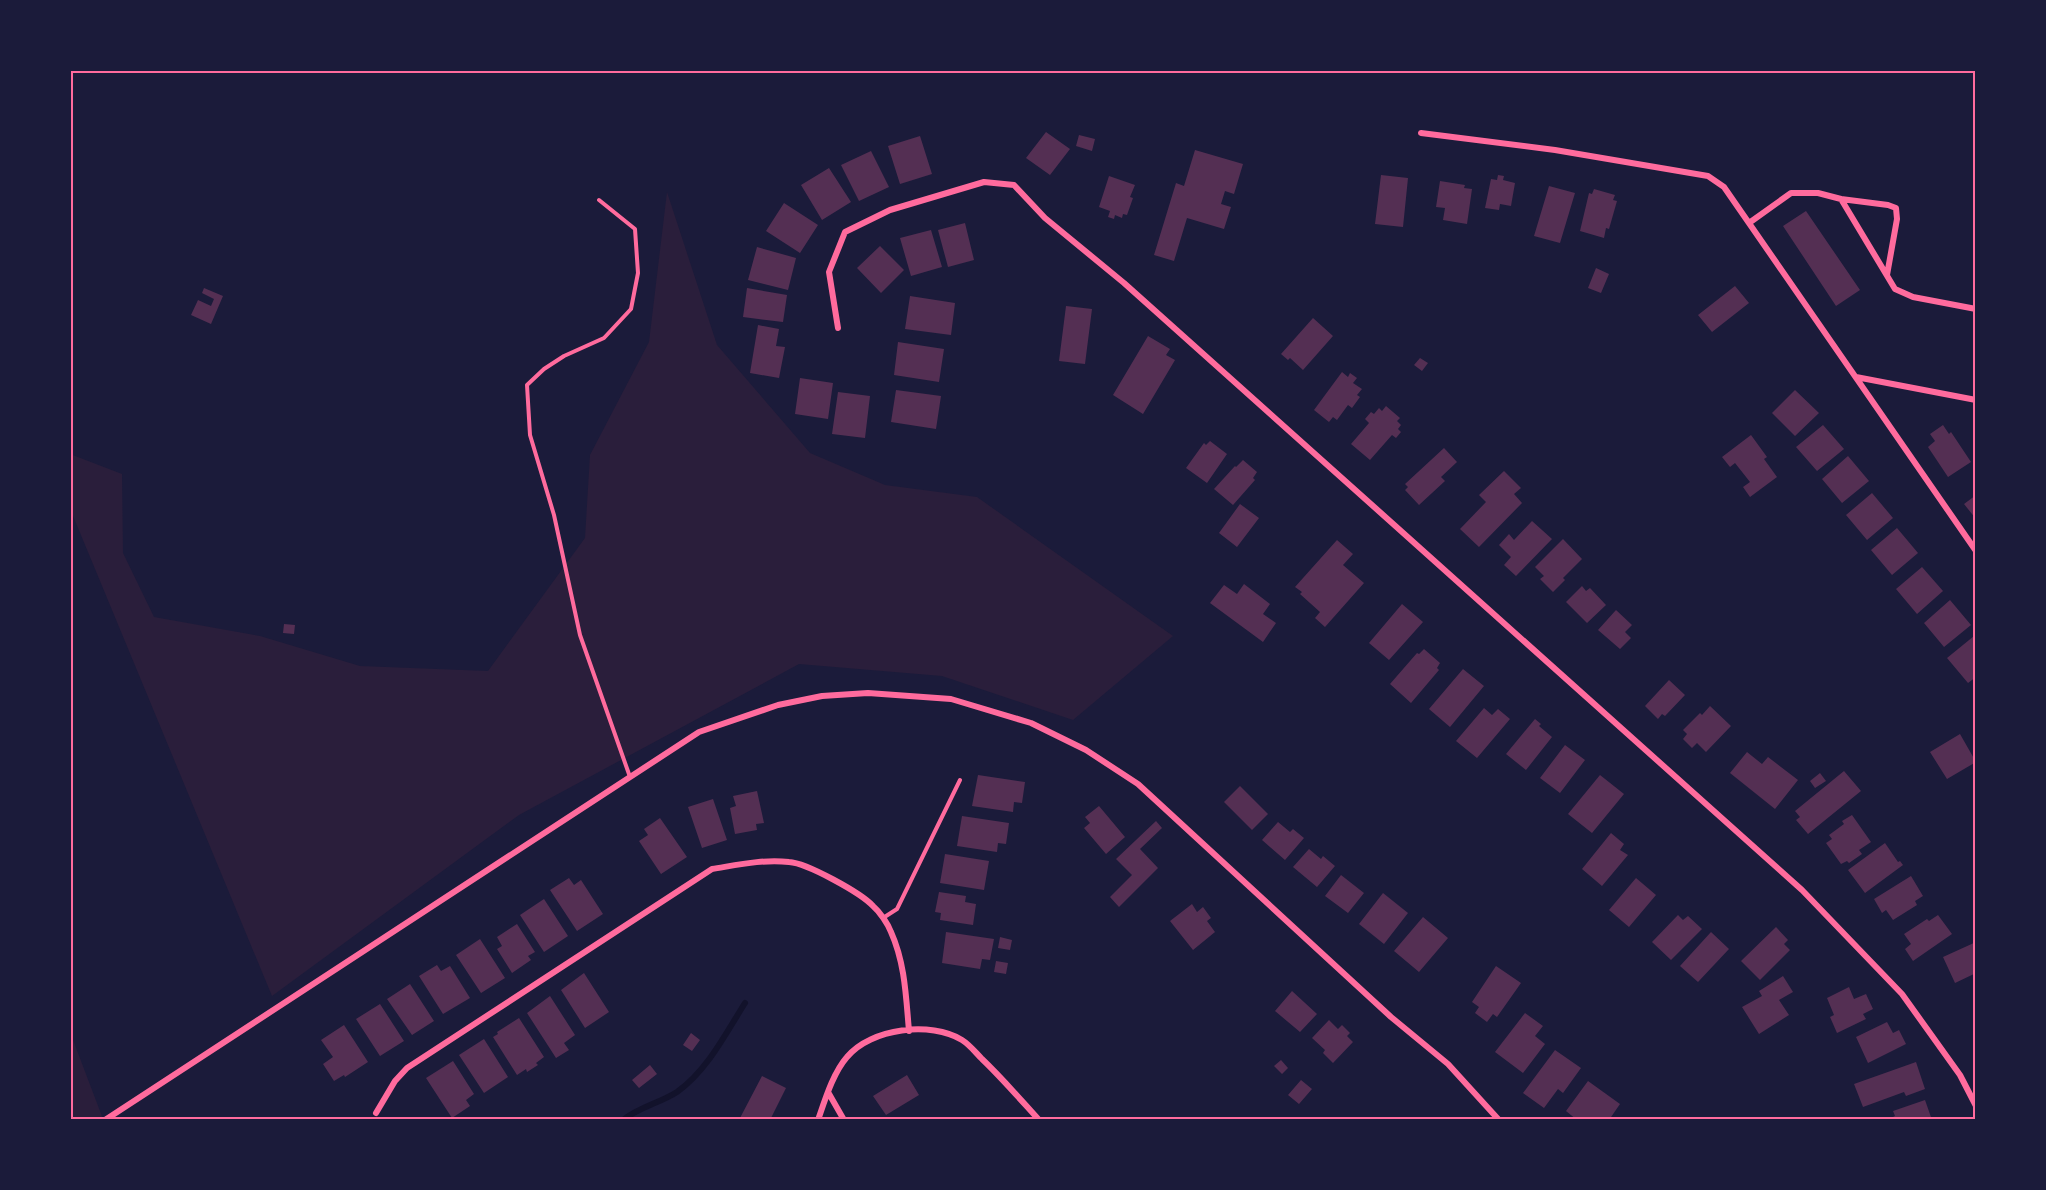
<svg xmlns="http://www.w3.org/2000/svg" width="2046" height="1190" font-family="Arial,sans-serif">
<style>
.green{fill:#2a1e3b}
.lines{fill:none;stroke-linecap:round;stroke-linejoin:round}
.stream{stroke:#12122b;stroke-width:6}
.building{fill:#542f53}
.service{stroke:#ff6b9d;stroke-width:4}
.minor{stroke:#ff6b9d;stroke-width:6}
.neatline{fill:none;stroke:#ff6b9d;stroke-width:2}
</style>
<rect width="100%" height="100%" fill="#1b1b3a"/>
<path class="green" d="M667,192l50,153 93,108 75,32 92,12 196,139 -100,84 -131,-44 -143,-12 -280,151 -247,181 -201,-485 -1,-57 52,20 1,79 31,64 106,19 100,30 128,5 97,-133 5,-83 59,-113z
M70,1032l33,87h-32z"/>
<g class="lines">
<path class="stream" d="M623,1120c16,-13 37,-17 54,-28 30,-21 49,-59 68,-89"/>
</g>
<path class="building" d="M1046,132l24,17 -20,26 -24,-17z
M1079,135l16,4 -3,12 -16,-5z
M920,136l12,38 -32,10 -12,-38z
M1195,150l48,14 -9,30 -9,-3 -4,13 10,3 -7,22 -37,-11 -13,43 -20,-6 22,-72 8,3z
M871,151l18,36 -30,14 -18,-36z
M829,168l22,34 -29,18 -21,-35z
M1381,175l27,3 -5,49 -28,-3z
M1498,175l6,1 -1,4 12,3 -4,23 -11,-2 -1,6 -14,-2 6,-29 6,1z
M1109,176l26,9 -5,12 3,1 -6,17 -4,-1 -1,4 -7,-3 -1,4 -6,-2 2,-6 -11,-4z
M1440,181l25,4 -1,3 8,1 -5,35 -24,-4 2,-12 -9,-1z
M1549,186l26,7 -15,50 -26,-7z
M1594,189l21,6 -2,5 4,1 -8,28 -3,-1 -2,10 -24,-7 9,-38 3,1z
M784,203l34,22 -18,28 -34,-22z
M1806,211l54,79 -24,16 -53,-80z
M965,223l9,37 -26,7 -10,-37z
M931,230l11,37 -31,9 -11,-38z
M880,246l24,24 -23,23 -24,-25z
M757,247l39,11 -8,32 -40,-10z
M1596,268l13,6 -8,19 -13,-5z
M1735,286l14,17 -37,29 -14,-17z
M204,288l19,8 -12,28 -20,-9 7,-15 13,6 3,-7 -12,-6z
M747,288l40,7 -4,27 -40,-5z
M910,296l45,7 -4,32 -46,-6z
M1066,306l26,3 -7,55 -26,-3z
M1313,318l20,18 -30,34 -13,-12 -2,2 -7,-6z
M758,325l21,4 -3,17 9,1 -6,31 -29,-5z
M1148,336l22,13 -4,6 9,5 -32,54 -30,-19z
M898,342l46,7 -5,33 -45,-7z
M1420,358l8,5 -6,8 -8,-6z
M1342,372l6,5 2,-4 7,5 -4,5 9,6 -5,6 3,2 -8,11 -4,-3 -11,15 -4,-3 -4,5 -15,-12z
M800,378l33,5 -5,36 -33,-5z
M896,390l45,6 -5,33 -45,-7z
M1795,390l24,23 -24,23 -23,-23z
M838,392l32,4 -5,42 -33,-4z
M1386,406l14,12 -3,3 4,4 -3,4 3,3 -5,6 -4,-3 -22,25 -19,-16 18,-21 -4,-4 6,-7 3,2 5,-6 3,3z
M1823,425l21,24 -27,22 -21,-24z
M1943,425l6,9 2,-2 20,30 -23,15 -20,-30 7,-6 -5,-7z
M1751,435l16,22 -3,2 13,18 -27,20 -7,-10 7,-5 -15,-19 -5,4 -8,-10z
M1210,441l17,13 -20,29 -21,-15 18,-25 2,2z
M1444,448l13,14 -16,15 4,4 -26,24 -14,-15 3,-3 -3,-3z
M1848,456l21,25 -27,22 -20,-24z
M1243,460l14,12 -4,6 2,2 -22,25 -19,-16 21,-23 1,1z
M1504,471l17,17 -7,6 8,9 -43,44 -19,-18 26,-27 -7,-7z
M1872,493l21,25 -26,22 -21,-25z
M1976,495v24l-12,-15z
M1240,504l19,14 -22,29 -18,-14z
M1532,521l20,18 -36,37 -12,-11 7,-8 -12,-12 10,-11 5,6z
M1897,528l21,25 -26,22 -21,-25z
M1563,539l19,20 -19,19 2,2 -12,12 -13,-13 4,-3 -9,-9z
M1337,540l16,14 -10,11 21,18 -39,44 -10,-9 5,-6 -20,-18 2,-2 -7,-5z
M1922,567l21,24 -26,23 -21,-25z
M1244,584l26,20 -7,10 13,9 -13,19 -53,-39 14,-18 13,9z
M1582,586l4,5 4,-3 16,17 -19,18 -21,-21z
M1950,600l21,25 -27,22 -20,-24z
M1402,604l21,18 -34,38 -20,-17z
M1616,610l16,15 -7,7 6,6 -11,11 -22,-19z
M284,624l11,1 -1,9 -11,-1z
M1974,636l2,2v39l-8,6 -21,-25z
M1424,649l16,14 -3,5 2,2 -28,33 -21,-19 27,-31 2,1z
M1463,669l21,17 -34,41 -21,-18z
M1669,680l16,15 -20,21 -3,-2 -4,5 -13,-13z
M1710,706l21,20 -25,26 -9,-9 -5,5 -9,-9 4,-5 -4,-4 17,-17 2,2z
M1484,708l8,7 6,-6 12,10 -33,39 -21,-17z
M1535,719l6,5 -2,2 13,11 -26,33 -20,-16z
M1960,734l16,28 -29,17 -17,-27z
M1565,745l20,15 -25,33 -20,-15z
M1747,752l15,12 6,-7 30,23 -23,29 -45,-36z
M1844,771l17,20 -53,43 -12,-14 4,-3 -5,-6z
M1820,773l6,8 -11,7 -5,-7z
M978,775l47,7 -3,21 -8,-1 -1,10 -41,-6z
M1600,775l24,19 -32,39 -24,-19z
M1240,786l28,28 -16,16 -28,-28z
M757,791l7,32 -8,1 1,6 -22,4 -5,-26 6,-2 -3,-10z
M713,799l14,41 -25,8 -14,-41z
M1099,806l26,31 -19,17 -22,-26 6,-5 -5,-6z
M1852,815l19,27 -12,8 3,4 -13,9 -2,-2 -6,3 -15,-21 6,-4 -3,-4 15,-11 -2,-3z
M962,816l47,7 -3,21 -8,-1 -1,9 -40,-6z
M660,818l27,39 -26,17 -22,-33 9,-6 -4,-6z
M1156,821l6,7 -22,21 18,19 -39,39 -9,-10 22,-22 -16,-16z
M1278,822l12,10 3,-3 11,9 -19,22 -23,-20z
M1611,833l13,11 -4,6 8,5 -26,31 -20,-17z
M1885,843l13,19 2,-1 3,4 -38,28 -17,-23z
M1309,849l12,10 2,-3 12,10 -18,21 -24,-20z
M945,854l44,7 -5,29 -44,-7z
M1341,875l23,18 -16,20 -23,-17z
M1911,876l12,20 -8,5 2,4 -24,15 -7,-10 -4,3 -8,-14z
M569,878l5,7 7,-5 22,34 -26,17 -27,-41z
M1636,878l20,17 -27,32 -20,-17z
M939,892l27,4 -1,6 11,2 -3,21 -33,-5 1,-7 -6,-1z
M1383,893l25,20 -24,31 -25,-20z
M544,899l24,37 -24,16 -24,-37z
M1192,904l5,8 6,-5 8,11 -4,3 8,11 -22,18 -23,-29z
M1678,915l5,5 5,-4 14,13 -31,31 -19,-18z
M1938,915l14,19 -39,27 -8,-12 6,-5 -7,-10 23,-15 2,2z
M1423,917l25,21 -29,34 -25,-21z
M517,924l18,28 -7,4 3,4 -19,13 -15,-24 5,-3 -5,-9z
M1776,927l12,13 -4,4 6,6 -30,30 -19,-19z
M946,932l48,7 -4,21 -8,-1 -2,10 -38,-6z
M1711,932l18,17 -31,33 -18,-16z
M1000,937l12,3 -2,10 -12,-2z
M480,939l25,39 -24,15 -25,-38z
M1976,942v31l-21,10 -12,-26z
M996,961l12,2 -2,11 -12,-2z
M437,965l4,6 9,-5 20,32 -27,16 -24,-38z
M1496,966l25,17 -24,34 -4,-3 -6,8 -12,-9 4,-6 -7,-5z
M584,973l25,39 -24,16 -24,-38z
M1783,976l10,16 -14,8 10,15 -30,19 -17,-27 20,-11 -3,-5z
M410,984l24,37 -22,14 -25,-36z
M1849,987l5,12 12,-5 7,15 -10,5 3,5 -29,14 -7,-16 4,-2 -7,-17z
M1292,991l25,23 -17,18 -25,-21z
M550,996l25,39 -11,8 5,7 -13,8 -29,-45z
M380,1004l24,37 -24,15 -24,-37z
M1525,1013l18,13 -8,10 10,8 -22,29 -28,-21z
M519,1018l25,39 -8,6 2,2 -11,7 -1,-3 -9,6 -24,-38 5,-3 -1,-2z
M1329,1020l9,9 4,-4 8,8 -3,3 6,6 -20,21 -10,-10 2,-3 -13,-12z
M1887,1022l6,11 6,-3 7,14 -38,19 -12,-26z
M344,1025l24,37 -23,15 -1,-2 -10,6 -11,-17 10,-7 -12,-17z
M691,1033l9,7 -8,11 -9,-6z
M484,1039l24,38 -24,16 -25,-38z
M1555,1050l26,18 -18,25 -5,-4 -14,19 -21,-15z
M1281,1060l7,8 -6,6 -8,-8z
M453,1061l21,33 -8,6 4,6 -18,12 -26,-40z
M1916,1062l9,27 -19,7 -2,-4 -41,15 -9,-23z
M650,1065l7,9 -18,14 -7,-8z
M907,1075l12,20 -33,20 -13,-19z
M762,1076l24,12 -16,32h-28l-2,-2z
M1301,1080l11,9 -13,15 -11,-9z
M1588,1081l32,23 -11,16h-32l-11,-9z
M1925,1100l7,20h-45l8,-4 -2,-5z"/>
<g class="lines">
<path class="service" d="M599,200l36,29 3,44 -7,36 -27,29 -40,18 -20,13 -17,16 3,50 24,80 26,120 50,142
M883,918l14,-9 63,-129"/>
<path class="minor" d="M1421,133l134,17 153,26 16,11 252,364
M1841,199l47,6 8,3 1,11 -10,56
M1749,223l42,-30h27l23,6 54,90 18,8 63,12
M838,328l-9,-56 16,-40 45,-22 94,-28 30,3 31,33 79,65 678,607 100,104 58,81 16,31
M1856,377l120,23
M828,1092l16,28
M376,1113l19,-32 12,-13 305,-199c25,-4 51,-10 77,-7 18,1 72,31 84,44 7,6 15,18 18,26 14,31 15,65 18,99
M105,1120l594,-388 79,-27 44,-9 46,-3 83,6 80,24 55,27 52,34 253,233 57,47 51,56
M818,1120c7,-20 15,-47 29,-63 24,-29 84,-36 115,-17 8,5 14,13 20,19 20,19 38,40 57,61"/>
</g>
<rect width="2046" height="1190" fill="none" stroke="#1b1b3a" stroke-width="144"/>
<rect x="72" y="72" width="1902" height="1046" class="neatline"/>
</svg>
